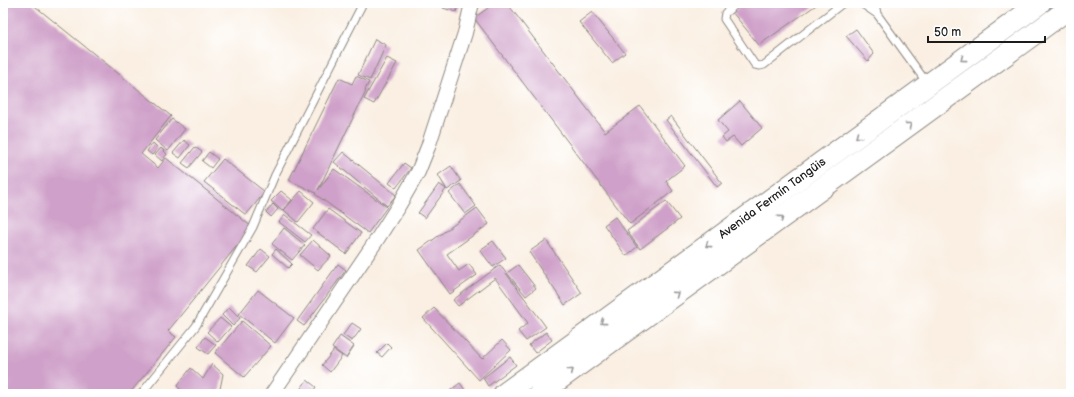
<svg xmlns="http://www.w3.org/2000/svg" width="1074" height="397" font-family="'Balsamiq Sans',sans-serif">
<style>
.building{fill:#cfa0c9}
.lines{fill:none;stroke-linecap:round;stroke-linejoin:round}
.service-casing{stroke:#8b867f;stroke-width:9}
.minor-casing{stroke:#8b867f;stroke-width:16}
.primary-casing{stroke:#8b867f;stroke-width:23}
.service{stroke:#fff;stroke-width:7}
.minor{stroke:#fff;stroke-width:14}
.primary{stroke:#fff;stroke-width:21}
.oneway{stroke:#999}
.labels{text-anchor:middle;stroke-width:3.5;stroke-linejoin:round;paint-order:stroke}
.street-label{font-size:12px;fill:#1c1c1c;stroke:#fff}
</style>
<rect width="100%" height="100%" fill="#fff"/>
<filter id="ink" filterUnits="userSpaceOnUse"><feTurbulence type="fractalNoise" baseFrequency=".025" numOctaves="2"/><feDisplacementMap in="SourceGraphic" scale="8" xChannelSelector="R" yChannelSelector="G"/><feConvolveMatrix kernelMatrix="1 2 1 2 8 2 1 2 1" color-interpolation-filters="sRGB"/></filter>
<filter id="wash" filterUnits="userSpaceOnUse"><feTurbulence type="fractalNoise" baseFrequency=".012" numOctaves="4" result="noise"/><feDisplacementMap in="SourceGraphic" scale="16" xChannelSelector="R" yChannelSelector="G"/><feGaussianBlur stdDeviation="0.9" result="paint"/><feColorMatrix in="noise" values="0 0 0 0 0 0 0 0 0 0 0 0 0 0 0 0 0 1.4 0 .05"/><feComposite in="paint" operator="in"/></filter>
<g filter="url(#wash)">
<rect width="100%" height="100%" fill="#faefe2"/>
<g id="blocks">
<path class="building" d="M3,3h28l140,113 -30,38 17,14 8,-10 86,69 -84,104 8,6 -47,57h-126z
M432,3h10l-1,3z
M445,3h14l-3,9 -13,-4z
M495,3h12l98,129 35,-26 45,60 -19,15 7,10 -43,33 -156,-206z
M744,3h75l-60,42 -27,-33z
M592,12l33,41 -13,10 -33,-41z
M856,29l18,25 -6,7 -22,-25z
M375,39l11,6 -16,35 -12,-5z
M387,58l10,5 -23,41 -10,-5z
M356,76l13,6 -4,8 1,1 -48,99 16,-21 53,38 -19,26 -53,-39 1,-1 -27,-13 50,-102 13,6z
M740,101l22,27 -21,18 -8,-9 -7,5 -4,-5 6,-5 -10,-12z
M671,116l51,67 -5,4 -51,-67z
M172,119l13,10 -17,22 -13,-11z
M184,140l6,5 -10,13 -7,-5z
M153,143l5,5 -6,7 -5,-4z
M195,147l7,5 -13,16 -7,-5z
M161,148l6,6 -5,7 -7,-6z
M209,152l9,7 -7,9 -9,-7z
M343,152l53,43 -9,11 -53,-44z
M223,159l42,33 -19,23 -42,-33z
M404,163l7,5 -15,20 -7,-5z
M451,166l10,15 -14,9 -9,-15z
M439,184l7,5 -21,29 -7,-5z
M460,184l16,22 -11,8 -16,-21z
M281,191l11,9 -10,11 -11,-10z
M301,191l13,11 -16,20 -14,-12z
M666,201l14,18 -40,30 -13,-18z
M273,204l5,5 -7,8 -5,-5z
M477,208l12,16 -42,30 12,17 10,-7 8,11 -27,19 -31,-44z
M328,209l33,24 -15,21 -33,-25z
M285,215l26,20 -6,7 -26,-20z
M615,217l22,30 -11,9 -22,-31z
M284,228l21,17 -13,15 -20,-16z
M313,240l18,16 -13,14 -18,-15z
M546,240l36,53 -17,12 -36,-53z
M493,241l13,17 -13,9 -13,-17z
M261,249l9,7 -13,16 -9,-6z
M276,249l16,15 -4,4 -16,-14z
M338,264l8,6 -42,56 -7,-5z
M500,265l46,62 -20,14 -8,-10 10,-8 -33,-45 -37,28 -5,-6z
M518,265l18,23 -10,8 -19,-23z
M258,290l36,28 -19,25 -36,-29z
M229,307l11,11 -7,8 -11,-11z
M434,308l48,51 20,-19 9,10 -32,30 -56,-62z
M220,318l11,9 -13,15 -11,-10z
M242,321l29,25 -27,31 -29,-24z
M352,323l9,6 -9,12 -9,-6z
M546,332l6,8 -17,13 -6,-8z
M340,336l14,10 -8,12 -14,-10z
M205,337l11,8 -8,9 -10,-7z
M387,343l4,4 -9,10 -5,-4z
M334,350l8,6 -12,16 -8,-7z
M510,357l6,8 -28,21 -5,-8z
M212,364l11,10 -4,20h-34l-8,-8 14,-18 12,11z
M307,380l9,7 -5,7h-14z
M460,383l8,11h-22z"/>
</g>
</g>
<g filter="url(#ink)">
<use href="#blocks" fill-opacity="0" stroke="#8b867f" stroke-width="1"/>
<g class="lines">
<g class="service-casing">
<path id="service" d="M738,3l-13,10 -1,6 31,46 5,1 4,-1 79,-62
M861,3l16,11
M875,3l2,11 50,69
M141,394l55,-68 57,-99 22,-52 88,-172"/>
</g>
<g class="minor-casing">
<path id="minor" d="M272,394l104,-153 23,-36 19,-33 10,-25 37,-114 7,-30"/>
</g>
<g class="primary-casing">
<path id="primary" d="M504,394l536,-391
M539,394l532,-387"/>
</g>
<use href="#service" class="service"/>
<use href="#minor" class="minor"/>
<use href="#primary" class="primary"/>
</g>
<defs><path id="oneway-chevron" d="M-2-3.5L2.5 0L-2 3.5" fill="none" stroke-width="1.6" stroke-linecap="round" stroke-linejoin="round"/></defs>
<g class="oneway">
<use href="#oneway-chevron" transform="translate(963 59) rotate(144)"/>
<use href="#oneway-chevron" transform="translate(909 125) rotate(-36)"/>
<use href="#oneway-chevron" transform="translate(858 136) rotate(144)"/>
<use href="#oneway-chevron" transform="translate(781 218) rotate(-36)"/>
<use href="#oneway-chevron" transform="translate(708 245) rotate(144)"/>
<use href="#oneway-chevron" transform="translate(676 294) rotate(-36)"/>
<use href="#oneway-chevron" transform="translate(603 322) rotate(144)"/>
<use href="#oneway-chevron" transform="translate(571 371) rotate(-36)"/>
</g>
</g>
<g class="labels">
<g class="street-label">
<text transform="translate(772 198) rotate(-36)" y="4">Avenida Fermín Tangüis</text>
</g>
</g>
<rect width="1074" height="397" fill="none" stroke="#fff" stroke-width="16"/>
<path d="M928 36v6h117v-6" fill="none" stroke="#1c1c1c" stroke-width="2"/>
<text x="934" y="36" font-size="12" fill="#1c1c1c" stroke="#ffffff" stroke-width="3" paint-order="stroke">50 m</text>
</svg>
